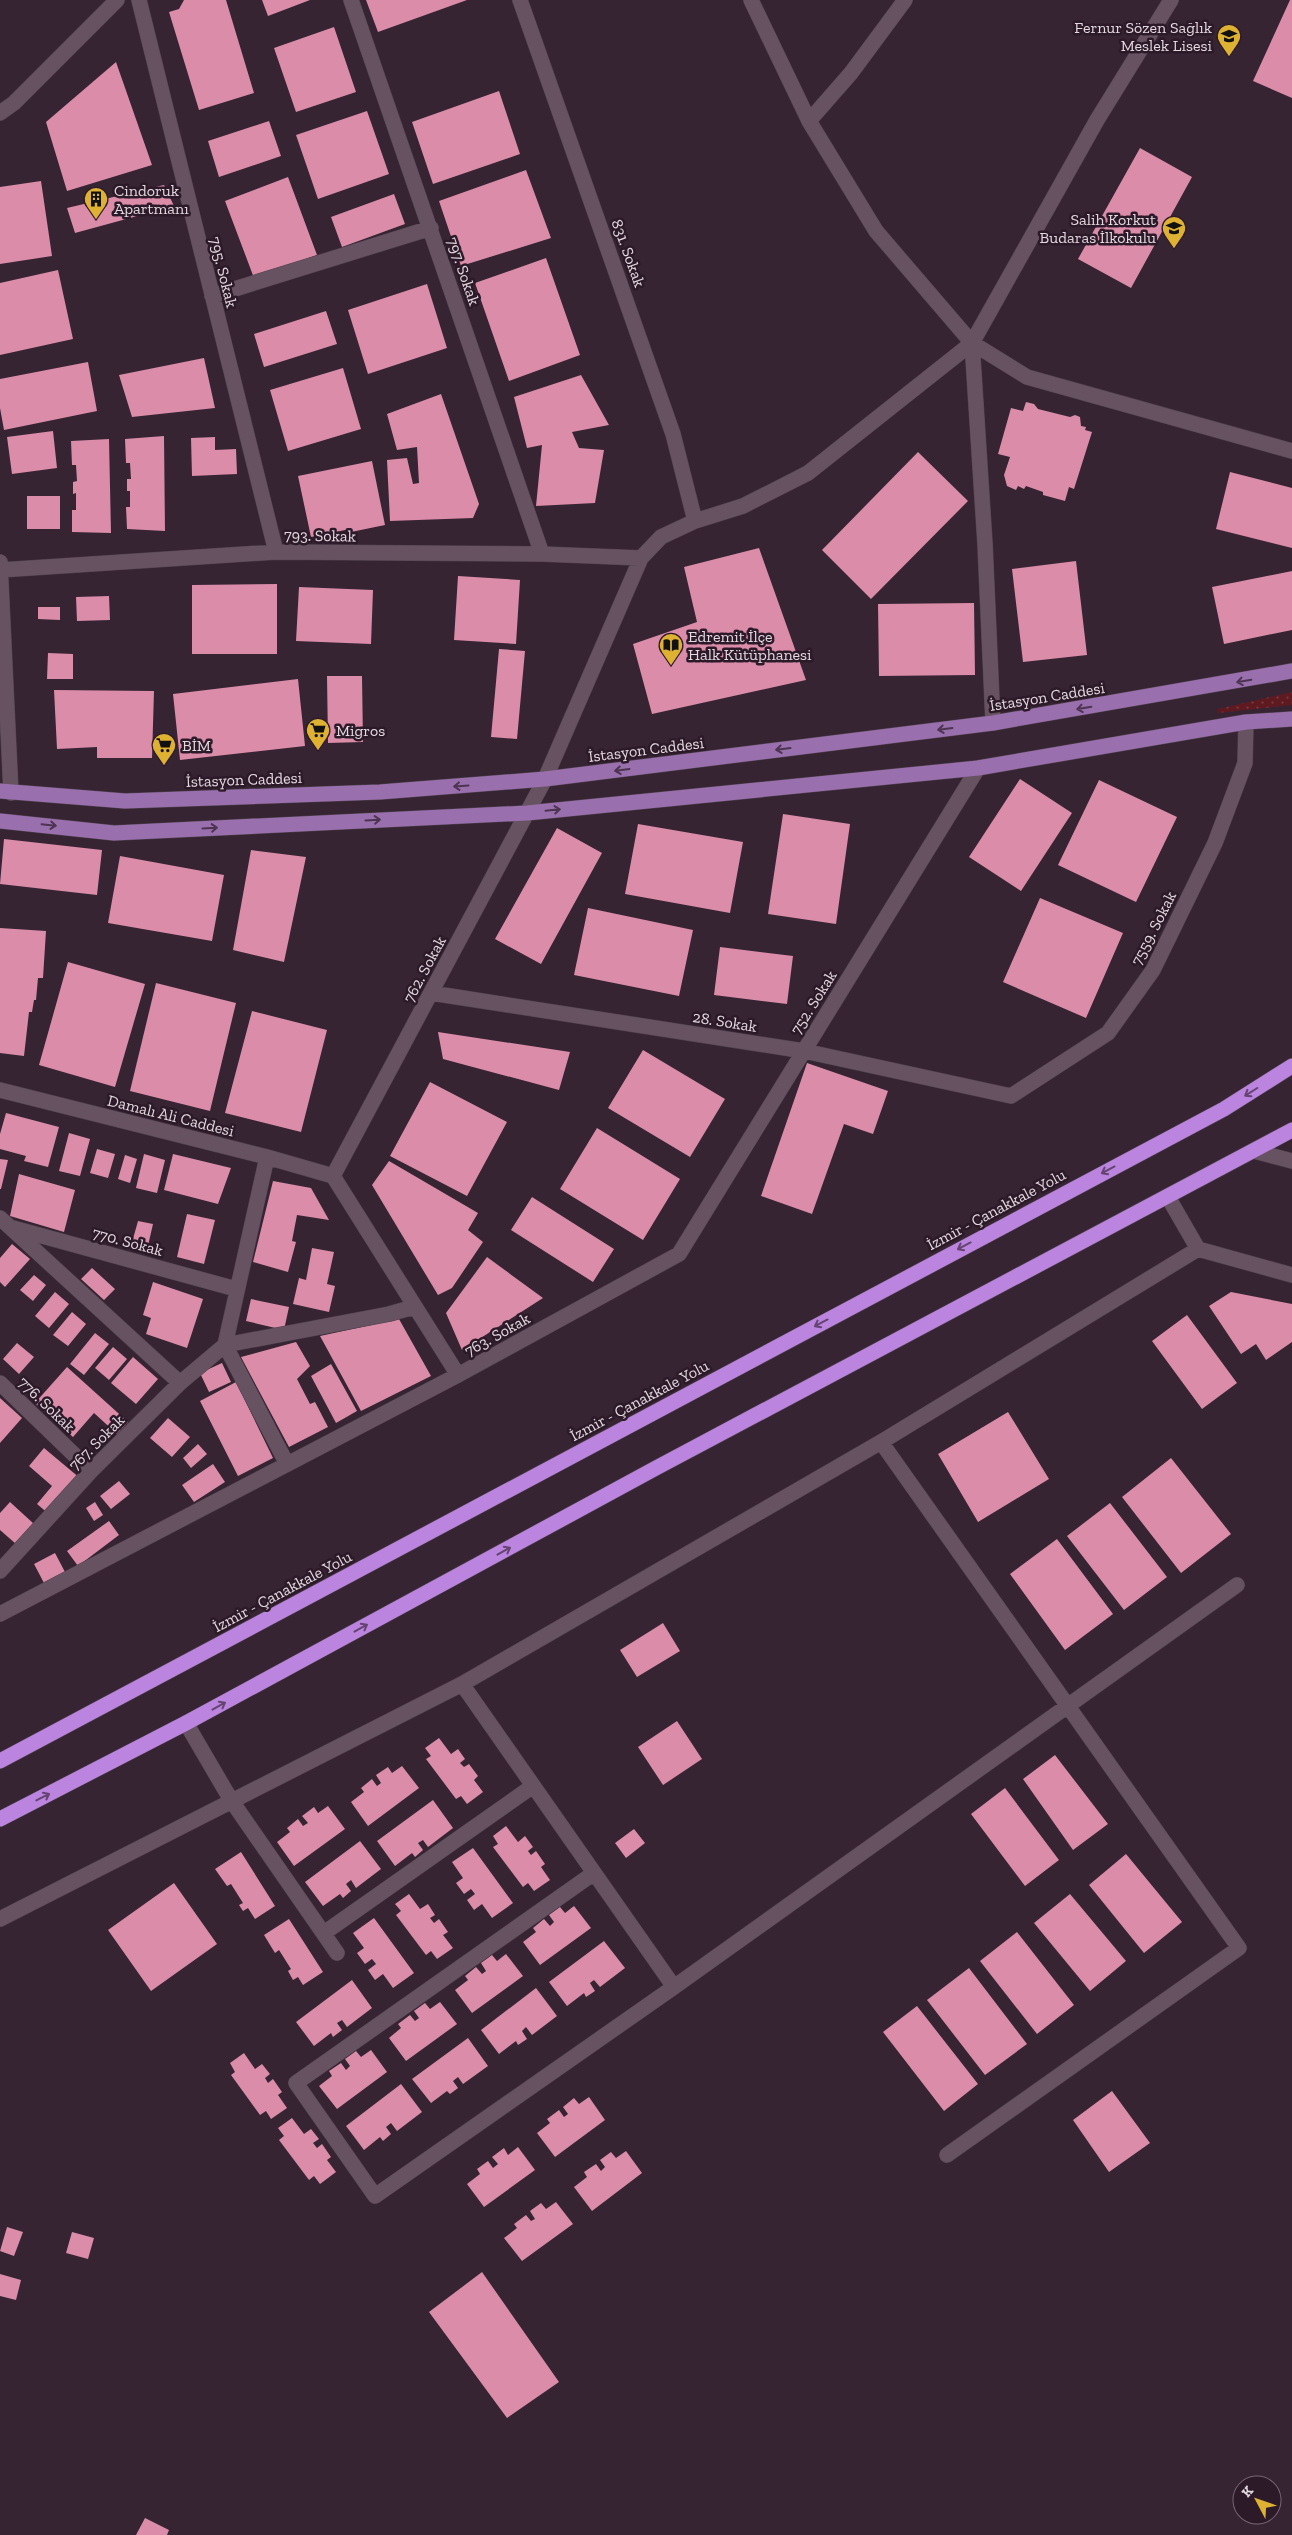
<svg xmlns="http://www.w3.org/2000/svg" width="1292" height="2535" font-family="'Zilla Slab',serif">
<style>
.green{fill:url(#green-dots)}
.building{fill:#da8ca9}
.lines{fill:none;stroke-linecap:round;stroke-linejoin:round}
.street-casing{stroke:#51424e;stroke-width:16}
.primary-casing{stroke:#51424e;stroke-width:16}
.highway-casing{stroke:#51424e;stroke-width:16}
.street{stroke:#675262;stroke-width:15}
.primary{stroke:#9970ad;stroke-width:15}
.highway{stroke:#ba84df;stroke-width:15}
.oneway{stroke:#4d3451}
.oneway2{stroke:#654472}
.labels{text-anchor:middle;stroke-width:5;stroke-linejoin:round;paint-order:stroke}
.poi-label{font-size:16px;fill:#e4d8e1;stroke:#2c1a29;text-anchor:start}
.street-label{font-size:16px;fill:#e4d8e1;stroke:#2c1a29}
</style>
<defs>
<pattern id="green-dots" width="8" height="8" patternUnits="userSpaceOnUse" patternTransform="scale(1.25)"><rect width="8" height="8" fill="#5f1a21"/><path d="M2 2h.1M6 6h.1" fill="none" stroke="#763b41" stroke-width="1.8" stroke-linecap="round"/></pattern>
</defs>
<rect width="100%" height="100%" fill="#362433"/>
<path class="green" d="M1292,692v13l-75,8 1,-4z"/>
<path class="building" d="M184,0h42l28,93 -55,17 -30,-98 10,-3z
M262,0h48l-42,16z
M366,0h101l-89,32z
M1290,0h2v98l-39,-17z
M334,27l22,65 -60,20 -22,-64z
M116,62l36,103 -85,26 -21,-69z
M499,91l21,63 -87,30 -21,-62z
M367,111l22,63 -71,25 -22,-64z
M269,121l12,35 -62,21 -11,-36z
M1140,148l52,29 -61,111 -53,-29z
M526,170l25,68 -90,28 -22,-65z
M288,177l29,78 -63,23 -29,-77z
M41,181l11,75 -52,8v-77z
M164,185l10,21 -99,27 -8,-25z
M394,194l11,30 -63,23 -11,-30z
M546,258l34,97 -71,26 -34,-98z
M58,270l15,69 -73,16v-72z
M427,284l20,64 -79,26 -20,-64z
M326,311l11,33 -73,23 -10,-33z
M204,358l11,50 -83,9 -13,-42z
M88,362l9,49 -93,19 -4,-22v-29z
M343,368l18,61 -73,22 -18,-61z
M581,375l28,50 -37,7 7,16 25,2 -9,53 -59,3 6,-61 -15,3 -13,-51z
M441,394l38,110 -6,14 -83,3 -3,-61 20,-2 6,26 6,-1 -2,-36 -20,3 -10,-36z
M1026,402l8,2 4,5 32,8 5,-2 5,2 1,9 5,1 -1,3 7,2 -18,57 -5,-2 -4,14 -22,-6v-3l-17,-6 -2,3 -6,-3 -2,4 -9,-4 -3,-11 6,-18 -12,-3 13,-46 12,3z
M53,431l4,37 -45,6 -5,-37z
M164,436l1,95 -38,-2 -1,-22h4v-16h-3v-12h4l-1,-16h-4l-1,-24z
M215,437v13l21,-1 1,25 -45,2 -1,-38z
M109,439l2,94 -39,-1v-22h4v-17l-3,1v-12l4,-1 -1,-16h-4l-1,-24z
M918,452l50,49 -97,98 -49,-49z
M372,461l13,64 -34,7 -1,-3 -39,8 -13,-61z
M1230,472l62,16v60l-76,-19z
M27,496h33v33h-33z
M759,548l47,132 -154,34 -19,-70 64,-22 -13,-55z
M1076,561l11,94 -64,7 -11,-93z
M1292,571v59l-68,14 -12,-57z
M458,576l62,4 -4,64 -62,-4z
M277,584v70h-85v-69z
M299,587l74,3 -2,54 -75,-3z
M109,596l1,24 -33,1 -1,-24z
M974,603l1,72 -96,1 -1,-72z
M38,607h22v13l-22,-1z
M499,649l26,2 -8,88 -26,-2z
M48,653l25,1v25h-26z
M327,676h35l1,66 -35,1z
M298,679l7,67 -125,14 -7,-66z
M54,690l100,1 -2,67h-55v-11l-40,2z
M1020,779l52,34 -51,78 -52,-34z
M1099,780l78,37 -41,85 -78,-37z
M783,814l67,10 -14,100 -68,-10z
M638,824l105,18 -13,71 -105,-19z
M557,828l45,25 -61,111 -46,-25z
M4,839l98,11 -5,45 -97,-11z
M251,850l55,7 -22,105 -51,-12z
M120,856l104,19 -12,66 -104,-18z
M1040,898l83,35 -37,85 -83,-36z
M588,908l105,22 -14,66 -105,-21z
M0,928l46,3 -3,47h-5l-2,22h-2l-2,12h-3l-5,44 -24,-3z
M720,947l73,9 -6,48 -73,-9z
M68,962l77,22 -30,103 -76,-22z
M156,983l80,20 -26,108 -80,-20z
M252,1011l75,19 -26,102 -76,-19z
M438,1032l132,20 -11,38 -116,-31z
M643,1050l82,49 -35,58 -82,-49z
M807,1063l81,28 -15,43 -29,-10 -32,90 -51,-18z
M430,1082l77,40 -40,74 -77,-40z
M6,1113l53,14 -11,40 -24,-6 2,-5 -26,-7v-15z
M597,1128l83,51 -37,61 -83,-51z
M69,1133l21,6 -10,37 -21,-5z
M97,1149l18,5 -7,24 -18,-5z
M144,1154l21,6 -8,33 -21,-5z
M173,1154l58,14 -13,36 -54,-14z
M125,1155l12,4 -7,24 -12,-4z
M0,1159l8,1 -7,29h-1z
M389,1161l89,52 -10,17 15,12 -31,46 -14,7 -66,-110z
M19,1174l56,16 -11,42 -54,-16z
M273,1181l38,7 18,32 -32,-5 -5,26 4,1 -8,30 -35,-10z
M532,1197l82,52 -21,33 -82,-52z
M187,1214l28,6 -11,44 -27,-7z
M138,1221l15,3 -6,26 -16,-4z
M12,1244l18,15 -25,28 -5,-5v-24z
M312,1248l22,4 -7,32 8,2 -6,26 -36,-8 6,-26 7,2z
M487,1257l56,41 -81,52 -16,-37z
M92,1268l23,21 -11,11 -23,-21z
M34,1275l12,10 -13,16 -13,-11z
M153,1282l50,17 -16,49 -41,-14 5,-16 -8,-3z
M55,1292l14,12 -20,24 -14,-12z
M1231,1292l61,12v38l-26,18 -10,-16 -15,10 -32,-48z
M251,1299l38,8 -5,23 -38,-9z
M72,1312l14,12 -18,22 -15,-11z
M1187,1315l50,68 -35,26 -50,-68z
M399,1319l32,57 -70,35 -41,-75z
M95,1333l14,11 -25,31 -14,-11z
M296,1342l14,24 -13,13 13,25 5,-2 13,25 -39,20 -48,-90z
M17,1343l17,14 -15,17 -16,-15z
M113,1347l14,12 -18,21 -14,-12z
M133,1357l25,22 -22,25 -25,-21z
M222,1363l9,19 -22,10 -9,-19z
M331,1364l26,47 -21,12 -25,-47z
M67,1367l61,55 -11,12 -23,-21 -21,24 -38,-34z
M236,1382l37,76 -35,18 -38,-75z
M0,1398l22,20 -22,25z
M1008,1412l41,67 -71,43 -40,-68z
M168,1418l22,19 -18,20 -22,-19z
M198,1444l9,10 -16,14 -8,-10z
M44,1448l37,31 -31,36 -13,-11 15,-18 -23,-20z
M1171,1458l60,76 -50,39 -59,-76z
M213,1464l12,18 -31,20 -12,-17z
M119,1481l11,13 -19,15 -11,-13z
M10,1502l24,22 -18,20 -16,-14v-17z
M95,1502l8,13 -9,6 -8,-13z
M1110,1503l57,74 -43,33 -57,-74z
M109,1521l10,14 -41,31 -11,-15z
M1057,1539l56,75 -48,36 -55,-76z
M55,1553l10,19 -21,11 -10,-19z
M663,1623l17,28 -43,26 -17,-27z
M677,1721l25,38 -39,26 -25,-38z
M439,1738l12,16 7,-5 7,10 -5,4 4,4 5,-3 9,12 -4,4 9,12 -16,12 -6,-8 -5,3 -30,-40 5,-3 -6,-8z
M1055,1755l53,69 -35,26 -50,-71z
M402,1766l17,22 -51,38 -17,-24 13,-10 -3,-4 11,-9 5,7 4,-3 -5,-8 12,-8 4,6z
M1005,1788l54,72 -34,26 -54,-72z
M433,1800l20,28 -25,19 -5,-7 -5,3 5,7 -8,7 -3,-4 -17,13 -18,-25z
M328,1806l17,23 -51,37 -17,-24 13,-10 -3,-4 11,-9 5,7 5,-3 -6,-7 12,-9 4,6z
M506,1826l12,16 7,-6 8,11 -5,4 3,4 5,-4 9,13 -4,3 9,13 -16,11 -6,-8 -5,4 -30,-40 5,-3 -5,-8z
M634,1829l11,14 -19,15 -11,-15z
M360,1841l21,28 -25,19 -5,-8 -5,4 5,7 -8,7 -3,-4 -17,12 -18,-24z
M473,1848l40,55 -21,15 -10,-14 -8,6 -7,-10 8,-6 -4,-5 -7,5 -8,-11 7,-5 -11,-16z
M241,1852l34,54 -20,13 -7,-11 -5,3 -4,-6 4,-2 -12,-19 -4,2 -12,-17z
M1126,1854l56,68 -38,31 -55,-68z
M174,1883l43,61 -66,47 -43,-61z
M409,1894l11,15 8,-5 7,11 -5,3 4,5 5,-4 9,13 -5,3 10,13 -16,11 -6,-8 -5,4 -30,-40 5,-4 -6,-7z
M1070,1894l56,67 -36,30 -56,-68z
M574,1906l17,22 -51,37 -17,-23 13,-10 -3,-4 11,-9 6,7 4,-4 -5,-7 11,-8 5,6z
M374,1918l40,55 -21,15 -10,-14 -8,6 -7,-10 8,-6 -4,-5 -7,5 -8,-11 7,-5 -11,-15z
M289,1919l34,53 -20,13 -5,-8 -5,3 -5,-9 3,-2 -12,-19 -4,3 -11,-18z
M1017,1932l57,73 -37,29 -57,-73z
M604,1941l21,27 -25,19 -6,-7 -4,3 5,8 -9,6 -2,-4 -17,13 -18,-24z
M506,1954l17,22 -51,37 -17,-23 13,-10 -3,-4 11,-9 6,7 4,-3 -5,-8 11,-8 5,6z
M969,1968l58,76 -42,31 -58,-75z
M352,1980l20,28 -25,19 -5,-7 -5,3 5,7 -9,7 -2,-4 -17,13 -18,-24z
M536,1988l21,28 -25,19 -6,-8 -4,4 5,8 -9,6 -2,-4 -17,13 -18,-24z
M440,2002l17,22 -51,37 -17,-23 12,-10 -3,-4 12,-9 5,6 4,-3 -5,-7 11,-8 5,6z
M917,2006l61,78 -34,27 -61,-79z
M468,2038l20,28 -25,18 -5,-7 -5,4 5,7 -8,6 -3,-3 -16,12 -19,-24z
M371,2050l16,22 -50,37 -18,-23 13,-10 -3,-5 12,-8 5,7 4,-4 -5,-7 11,-8 5,6z
M244,2053l11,16 7,-5 8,10 -5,4 3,5 5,-4 9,13 -4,3 9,13 -16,11 -5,-8 -6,4 -29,-40 4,-3 -5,-9z
M401,2084l21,28 -25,19 -6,-8 -5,4 5,7 -8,7 -3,-4 -16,13 -18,-24z
M1112,2091l38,52 -41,29 -36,-52z
M589,2097l16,23 -50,37 -18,-24 13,-10 -3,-4 12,-9 5,7 4,-3 -5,-7 11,-9 5,6z
M292,2118l12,16 7,-5 8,10 -6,4 4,5 5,-4 9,13 -4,3 9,12 -16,12 -6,-8 -5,4 -30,-40 5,-4 -6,-8z
M518,2147l17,23 -51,37 -17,-23 13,-10 -3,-5 11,-8 5,7 5,-4 -6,-7 12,-9 4,7z
M626,2151l16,22 -50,38 -18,-24 13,-10 -3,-5 12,-8 5,7 4,-4 -5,-7 11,-8 5,6z
M556,2202l17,22 -51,37 -18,-23 13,-10 -3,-4 12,-9 5,6 4,-2 -5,-8 11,-8 5,6z
M7,2227l16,5 -9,24 -14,-5z
M72,2232l22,6 -6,21 -22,-6z
M482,2272l77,110 -52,36 -78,-106z
M0,2274l21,6 -5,20 -16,-4z
M145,2518l24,12 -2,5h-31z"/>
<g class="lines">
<g class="street-casing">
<path id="street" d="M139,0l137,552
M351,0l191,554
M520,0l153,434 22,87
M751,0l58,121 67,110 96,112 55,34 265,74
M0,113l14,-10 103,-103
M809,121l42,-48 54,-73
M212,296l219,-68
M972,343l13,201 8,179
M0,562l11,231
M0,570l276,-18 266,2 99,4
M431,993l373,58 207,45 97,-63 45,-63 62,-127 30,-80 1,-41
M0,1090l267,67 66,19
M1254,1151l38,10
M267,1157l-42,188 62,119
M333,1176l212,-397 96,-221 20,-21 34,-16 48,-15 65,-33 164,-130 125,-223 74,-120
M333,1176l125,199 221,-121 299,-486
M0,1218l180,165
M13,1228l223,61
M1198,1249l94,26
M0,1383l91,88
M881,1442l358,506 -292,207
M0,1571l91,-100 89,-88 45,-38 164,-31 25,-7
M0,1614l458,-239
M462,1684l212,303 -299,209 -79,-113 298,-210
M186,1723l45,77 106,153
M0,1919l462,-235 419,-242 317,-193 -30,-52
M324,1933l209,-147
M674,1987l563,-402"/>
</g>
<g class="primary-casing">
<path id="primary" d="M0,791l125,10 255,-9 165,-13 448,-56 299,-52
M0,821l114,12 413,-20 451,-45 268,-46 46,-3"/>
</g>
<g class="highway-casing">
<path id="highway" d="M0,1761l1224,-652 68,-43
M0,1819l186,-96 470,-255 636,-338"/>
</g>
<use href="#street" class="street"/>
<use href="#primary" class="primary"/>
<use href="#highway" class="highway"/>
</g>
<defs><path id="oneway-shaft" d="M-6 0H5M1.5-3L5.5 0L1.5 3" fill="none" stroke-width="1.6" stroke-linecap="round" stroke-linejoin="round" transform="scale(1.25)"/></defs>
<g class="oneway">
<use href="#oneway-shaft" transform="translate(1244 681) rotate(170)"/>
<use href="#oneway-shaft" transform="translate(1084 708) rotate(170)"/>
<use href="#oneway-shaft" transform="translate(945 729) rotate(173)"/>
<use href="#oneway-shaft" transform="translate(783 749) rotate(173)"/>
<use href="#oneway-shaft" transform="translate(622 770) rotate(173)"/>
<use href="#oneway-shaft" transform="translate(461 786) rotate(176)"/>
<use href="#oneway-shaft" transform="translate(553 810) rotate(-6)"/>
<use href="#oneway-shaft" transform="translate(373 820) rotate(-3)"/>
<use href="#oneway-shaft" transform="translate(49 825) rotate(6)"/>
<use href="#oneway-shaft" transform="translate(210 828) rotate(-3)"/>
</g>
<g class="oneway2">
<use href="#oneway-shaft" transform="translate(1251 1092) rotate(148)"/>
<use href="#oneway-shaft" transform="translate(1108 1170) rotate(152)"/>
<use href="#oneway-shaft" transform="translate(964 1246) rotate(152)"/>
<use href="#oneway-shaft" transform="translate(821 1323) rotate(152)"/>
<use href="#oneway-shaft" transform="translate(504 1551) rotate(-29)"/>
<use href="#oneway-shaft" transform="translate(361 1628) rotate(-29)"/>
<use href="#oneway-shaft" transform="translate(219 1706) rotate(-29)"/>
<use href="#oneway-shaft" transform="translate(43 1797) rotate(-27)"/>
</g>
<defs>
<g id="school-pin" transform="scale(1.25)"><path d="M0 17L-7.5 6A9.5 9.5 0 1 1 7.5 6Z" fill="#deb133" stroke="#2c1a29"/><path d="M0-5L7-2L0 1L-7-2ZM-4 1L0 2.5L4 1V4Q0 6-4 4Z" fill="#111"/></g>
<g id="building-pin" transform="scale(1.25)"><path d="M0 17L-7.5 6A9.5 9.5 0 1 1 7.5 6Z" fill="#deb133" stroke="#2c1a29"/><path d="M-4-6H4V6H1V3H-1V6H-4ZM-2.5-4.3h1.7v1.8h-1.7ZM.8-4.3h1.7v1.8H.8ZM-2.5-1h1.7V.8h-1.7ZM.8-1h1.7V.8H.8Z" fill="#111"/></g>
<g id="library-pin" transform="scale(1.25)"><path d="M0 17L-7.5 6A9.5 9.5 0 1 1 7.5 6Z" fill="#deb133" stroke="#2c1a29"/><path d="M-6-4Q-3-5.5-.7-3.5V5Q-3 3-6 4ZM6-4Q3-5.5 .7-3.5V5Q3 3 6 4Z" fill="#111"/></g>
<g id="supermarket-pin" transform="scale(1.25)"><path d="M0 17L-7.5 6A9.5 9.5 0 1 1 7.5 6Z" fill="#deb133" stroke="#2c1a29"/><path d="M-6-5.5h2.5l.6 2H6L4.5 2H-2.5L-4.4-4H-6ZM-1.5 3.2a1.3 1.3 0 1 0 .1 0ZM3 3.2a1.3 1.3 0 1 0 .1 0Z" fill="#111"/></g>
</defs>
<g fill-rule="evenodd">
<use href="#school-pin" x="1229" y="36"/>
<use href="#building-pin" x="96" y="199"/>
<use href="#school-pin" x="1174" y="228"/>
<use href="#library-pin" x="671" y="645"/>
<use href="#supermarket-pin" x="318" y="730"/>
<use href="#supermarket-pin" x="164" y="745"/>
</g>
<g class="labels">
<g class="poi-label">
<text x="1212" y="33" text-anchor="end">Fernur Sözen Sağlık<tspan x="1212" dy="18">Meslek Lisesi</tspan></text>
<text x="114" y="196">Cindoruk<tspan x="114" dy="18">Apartmanı</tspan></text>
<text x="1156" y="225" text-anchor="end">Salih Korkut<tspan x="1156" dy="18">Budaras İlkokulu</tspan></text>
<text x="688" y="642">Edremit İlçe<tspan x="688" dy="18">Halk Kütüphanesi</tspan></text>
<text x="336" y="736">Migros</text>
<text x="182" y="751">BİM</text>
</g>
<g class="street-label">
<text transform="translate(629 253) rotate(70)" y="6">831. Sokak</text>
<text transform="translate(464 271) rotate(71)" y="6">797. Sokak</text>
<text transform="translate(224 272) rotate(76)" y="6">795. Sokak</text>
<text transform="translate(320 535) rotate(1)" y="6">793. Sokak</text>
<text transform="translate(1047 696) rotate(-9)" y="6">İstasyon Caddesi</text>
<text transform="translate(646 749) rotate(-7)" y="6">İstasyon Caddesi</text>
<text transform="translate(244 779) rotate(-2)" y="6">İstasyon Caddesi</text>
<text transform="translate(1153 928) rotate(-63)" y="6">7559. Sokak</text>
<text transform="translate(424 969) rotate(-62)" y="6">762. Sokak</text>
<text transform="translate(813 1002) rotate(-58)" y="6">752. Sokak</text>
<text transform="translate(725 1021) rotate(9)" y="6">28. Sokak</text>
<text transform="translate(171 1115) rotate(14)" y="6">Damalı Ali Caddesi</text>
<text transform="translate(996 1209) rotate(-28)" y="6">İzmir - Çanakkale Yolu</text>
<text transform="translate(128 1241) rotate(15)" y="6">770. Sokak</text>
<text transform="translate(497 1334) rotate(-29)" y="6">763. Sokak</text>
<text transform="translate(639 1400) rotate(-28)" y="6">İzmir - Çanakkale Yolu</text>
<text transform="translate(47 1404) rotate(44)" y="6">776. Sokak</text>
<text transform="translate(96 1442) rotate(-45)" y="6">767. Sokak</text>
<text transform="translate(282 1591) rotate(-28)" y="6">İzmir - Çanakkale Yolu</text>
</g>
</g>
<g transform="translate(1257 2500) rotate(311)"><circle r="24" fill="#2c1a29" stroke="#766673"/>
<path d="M0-4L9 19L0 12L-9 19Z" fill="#deb133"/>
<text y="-8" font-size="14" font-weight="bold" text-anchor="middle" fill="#e4d8e1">K</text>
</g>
</svg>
